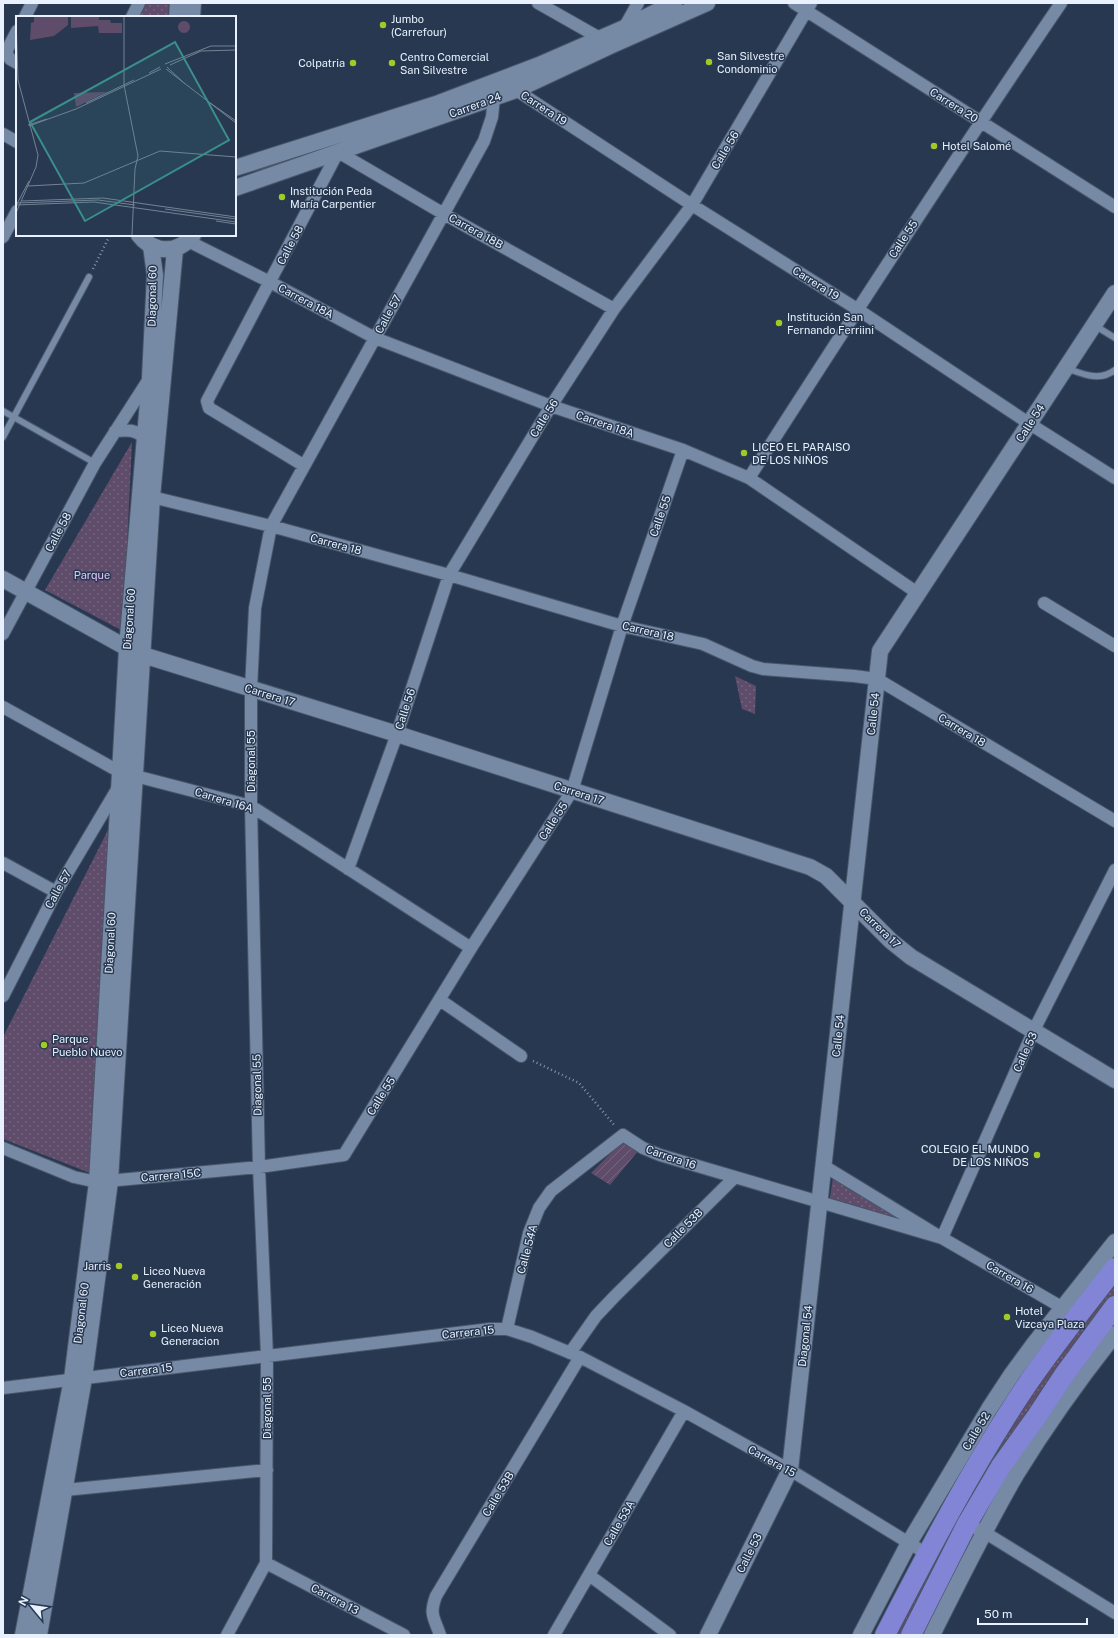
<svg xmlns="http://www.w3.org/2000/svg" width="1118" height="1638" font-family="'Public Sans',sans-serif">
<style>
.park{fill:url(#park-dots)}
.garden{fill:url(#garden-furrows)}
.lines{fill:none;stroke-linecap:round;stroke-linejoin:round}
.service-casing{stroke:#475669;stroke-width:8}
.minor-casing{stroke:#475669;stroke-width:14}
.tertiary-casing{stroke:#475669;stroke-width:18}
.primary-casing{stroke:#475669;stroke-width:22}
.path{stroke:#8895a7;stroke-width:2.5;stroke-dasharray:1 3;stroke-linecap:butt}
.service{stroke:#7689a5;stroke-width:6}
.minor{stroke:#7689a5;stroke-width:12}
.tertiary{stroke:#7689a5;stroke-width:16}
.primary{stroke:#8284d6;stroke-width:20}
.poi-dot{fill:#a3c926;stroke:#273850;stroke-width:1.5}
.labels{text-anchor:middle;stroke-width:3;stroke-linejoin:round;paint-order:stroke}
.poi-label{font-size:11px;fill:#e8f1fd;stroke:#273850;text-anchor:start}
.street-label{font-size:11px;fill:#e8f1fd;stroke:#273850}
.park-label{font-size:11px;fill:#e4c2fb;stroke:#273850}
.inset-road{fill:none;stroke:#748295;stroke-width:1}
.view{fill:#3a8f8b;fill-opacity:0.15;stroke:#3a8f8b;stroke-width:2}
.inset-edge{fill:none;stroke:#e8f1fd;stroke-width:2}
</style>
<defs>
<pattern id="park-dots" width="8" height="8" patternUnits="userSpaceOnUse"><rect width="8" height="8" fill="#5f4c6b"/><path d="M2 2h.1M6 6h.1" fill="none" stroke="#766681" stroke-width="1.8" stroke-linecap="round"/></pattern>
<pattern id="garden-furrows" width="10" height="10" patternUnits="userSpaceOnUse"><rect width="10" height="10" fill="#5f4c6b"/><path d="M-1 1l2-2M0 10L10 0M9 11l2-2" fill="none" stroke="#766681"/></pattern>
</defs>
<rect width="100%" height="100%" fill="#273850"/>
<path class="park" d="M140,3h29l-1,14h-36z
M132,442l-9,189 -78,-41z
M735,676l21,10 -1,28 -13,-5z
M109,828l-19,345 -87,-34v-102z
M833,1177l70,43 -73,-22z
M1115,1279v21l-207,335h-17l32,-66 110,-181z"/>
<path class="garden" d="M624,1140l14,11 -28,34 -19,-12z"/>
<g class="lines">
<g class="service-casing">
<path id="service" d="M1094,325l21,13
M1066,368c17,6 33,14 49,2
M3,411l92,52
M3,437l86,-160"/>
</g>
<g class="minor-casing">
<path id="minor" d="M538,3l67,38
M794,3l321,204
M25,17l7,-14
M132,17l7,-14
M623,30l15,-27
M17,31l-11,21 4,7 7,4
M516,90l176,115 165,104 173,115 85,54
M3,134l14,8
M3,237l14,-26
M188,241l82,41 105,56 176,68 132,44 66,28 170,116
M115,431c11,-1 21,-2 29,7
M303,465l-94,-57 -2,-7 131,-249 106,62 170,95
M749,478c102,-159 205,-318 312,-475
M152,497l119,29 178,49 173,51 81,18 49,22 11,3 91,7 23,3 238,142
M1044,603l71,43
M3,634l92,-171 54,-84
M3,707l117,65 131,34 220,142
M3,863l53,29
M348,869l49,-135 52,-159 102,-169 63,-97 78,-104 119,-202
M3,996l53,-104 63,-106
M440,1000l81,56
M3,1148l71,29 23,5 162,-15 85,-12 127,-207 101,-157 50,-165 61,-176
M824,1166l118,72 92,-208 81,-160
M507,1329l22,-96 10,-25 12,-17 72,-56 20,13 17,7 282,83 128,74
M570,1353l26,-37 18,-19 121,-120
M3,1388l487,-59h17l25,8 48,20 104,54 106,59 137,84
M65,1490l202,-20
M967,1524l17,8 131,81
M266,1563l138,72
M589,1575l81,60
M227,1635l39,-72 1,-207 -8,-189 -8,-361v-117l4,-81 16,-82 213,-385 8,-24 2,-19
M440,1635c-6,-18 -11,-20 -4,-39l144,-239
M554,1635l130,-224"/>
</g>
<g class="tertiary-casing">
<path id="tertiary" d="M177,17l1,-14
M192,17l1,-14
M235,168l204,-65 100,-38 85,-37 50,-25
M235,188l281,-98 96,-45 95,-42
M139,235c15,19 40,19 54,0
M3,579l124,69 16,7 254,79 413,133 16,9 65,65 20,16 204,123
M23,1635l49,-256 25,-197 30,-534 23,-270 5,-103 -4,-29
M39,1635l45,-257 26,-197 42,-684 23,-248
M708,1635l82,-165 90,-819 235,-358
M861,1635l48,-92 80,-134 23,-35 22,-30 81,-102
M932,1635c27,-54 54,-109 85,-162 29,-47 64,-96 98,-139"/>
</g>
<g class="primary-casing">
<path id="primary" d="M885,1635c43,-83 87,-168 139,-246 28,-42 60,-81 91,-121
M911,1635l56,-111 34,-58 36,-50 27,-41 51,-69"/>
</g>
<path class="path" d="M93,269l17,-34
M533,1061l46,22 36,43"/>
<use href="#service" class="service"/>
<use href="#minor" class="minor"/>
<use href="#tertiary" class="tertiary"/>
<use href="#primary" class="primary"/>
</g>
<g class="poi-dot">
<circle cx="383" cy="25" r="4"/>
<circle cx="709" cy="62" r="4"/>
<circle cx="353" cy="63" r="4"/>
<circle cx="392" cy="63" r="4"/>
<circle cx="934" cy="146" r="4"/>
<circle cx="282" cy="197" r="4"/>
<circle cx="779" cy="323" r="4"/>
<circle cx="744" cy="453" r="4"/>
<circle cx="44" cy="1045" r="4"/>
<circle cx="1037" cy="1155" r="4"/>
<circle cx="119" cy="1266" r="4"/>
<circle cx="135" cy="1277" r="4"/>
<circle cx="1007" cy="1317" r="4"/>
<circle cx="153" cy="1334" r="4"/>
</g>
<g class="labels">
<g class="poi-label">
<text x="391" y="23">Jumbo<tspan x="391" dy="13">(Carrefour)</tspan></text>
<text x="717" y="60">San Silvestre<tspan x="717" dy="13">Condominio</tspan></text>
<text x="400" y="61">Centro Comercial<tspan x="400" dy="13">San Silvestre</tspan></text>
<text x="345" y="67" text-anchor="end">Colpatria</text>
<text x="942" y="150">Hotel Salomé</text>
<text x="290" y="195">Institución Peda<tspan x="290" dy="13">María Carpentier</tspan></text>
<text x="787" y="321">Institución San<tspan x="787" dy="13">Fernando Ferriini</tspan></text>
<text x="752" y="451">LICEO EL PARAISO<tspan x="752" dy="13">DE LOS NIÑOS</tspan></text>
<text x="52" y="1043">Parque<tspan x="52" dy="13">Pueblo Nuevo</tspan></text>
<text x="1029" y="1153" text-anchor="end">COLEGIO EL MUNDO<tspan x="1029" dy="13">DE LOS NIÑOS</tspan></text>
<text x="111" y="1270" text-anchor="end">Jarris</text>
<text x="143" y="1275">Liceo Nueva<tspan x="143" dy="13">Generación</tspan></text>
<text x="1015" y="1315">Hotel<tspan x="1015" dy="13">Vizcaya Plaza</tspan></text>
<text x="161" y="1332">Liceo Nueva<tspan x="161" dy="13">Generacion</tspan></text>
</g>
<g class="street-label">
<text transform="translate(475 105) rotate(-20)" y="4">Carrera 24</text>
<text transform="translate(954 105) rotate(32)" y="4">Carrera 20</text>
<text transform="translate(544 108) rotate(33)" y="4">Carrera 19</text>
<text transform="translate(725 150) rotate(-59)" y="4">Calle 56</text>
<text transform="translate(476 231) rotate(29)" y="4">Carrera 18B</text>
<text transform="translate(903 239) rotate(-57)" y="4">Calle 55</text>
<text transform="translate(290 245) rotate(-62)" y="4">Calle 58</text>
<text transform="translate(816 283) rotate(32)" y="4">Carrera 19</text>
<text transform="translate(152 296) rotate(-89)" y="4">Diagonal 60</text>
<text transform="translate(306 301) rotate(28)" y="4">Carrera 18A</text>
<text transform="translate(388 314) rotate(-61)" y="4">Calle 57</text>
<text transform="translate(544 418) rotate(-58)" y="4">Calle 56</text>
<text transform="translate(1030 423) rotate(-57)" y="4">Calle 54</text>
<text transform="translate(605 424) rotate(19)" y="4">Carrera 18A</text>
<text transform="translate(660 516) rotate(-71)" y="4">Calle 55</text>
<text transform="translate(58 532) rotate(-62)" y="4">Calle 58</text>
<text transform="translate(336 544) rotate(15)" y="4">Carrera 18</text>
<text transform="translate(129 619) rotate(-86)" y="4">Diagonal 60</text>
<text transform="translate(648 631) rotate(13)" y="4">Carrera 18</text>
<text transform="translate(270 695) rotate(17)" y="4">Carrera 17</text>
<text transform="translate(405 709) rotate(-72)" y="4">Calle 56</text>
<text transform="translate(873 714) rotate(-84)" y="4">Calle 54</text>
<text transform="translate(962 730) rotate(31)" y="4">Carrera 18</text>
<text transform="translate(251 761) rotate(-90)" y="4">Diagonal 55</text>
<text transform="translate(579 793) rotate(18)" y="4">Carrera 17</text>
<text transform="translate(224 800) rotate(17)" y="4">Carrera 16A</text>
<text transform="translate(553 821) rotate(-57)" y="4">Calle 55</text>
<text transform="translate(58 889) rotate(-61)" y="4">Calle 57</text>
<text transform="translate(880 928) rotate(44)" y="4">Carrera 17</text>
<text transform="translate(110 943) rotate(-87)" y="4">Diagonal 60</text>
<text transform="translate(838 1036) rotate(-84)" y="4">Calle 54</text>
<text transform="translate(1025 1052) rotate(-66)" y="4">Calle 53</text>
<text transform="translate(257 1085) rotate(-91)" y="4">Diagonal 55</text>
<text transform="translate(381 1096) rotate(-58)" y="4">Calle 55</text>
<text transform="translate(671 1157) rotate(19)" y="4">Carrera 16</text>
<text transform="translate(171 1175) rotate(-5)" y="4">Carrera 15C</text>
<text transform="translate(683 1228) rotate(-45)" y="4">Calle 53B</text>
<text transform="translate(527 1249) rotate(-75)" y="4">Calle 54A</text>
<text transform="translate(1010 1277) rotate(30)" y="4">Carrera 16</text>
<text transform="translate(81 1313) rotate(-83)" y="4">Diagonal 60</text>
<text transform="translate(468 1332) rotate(-6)" y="4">Carrera 15</text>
<text transform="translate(805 1336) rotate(-84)" y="4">Diagonal 54</text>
<text transform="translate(146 1370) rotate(-7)" y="4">Carrera 15</text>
<text transform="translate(267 1408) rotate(-90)" y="4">Diagonal 55</text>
<text transform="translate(976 1431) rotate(-59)" y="4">Calle 52</text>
<text transform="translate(772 1461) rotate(29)" y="4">Carrera 15</text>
<text transform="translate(498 1494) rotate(-59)" y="4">Calle 53B</text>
<text transform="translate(619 1523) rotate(-60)" y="4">Calle 53A</text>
<text transform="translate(749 1553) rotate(-63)" y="4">Calle 53</text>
<text transform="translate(335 1599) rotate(28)" y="4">Carrera 13</text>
</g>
<g class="park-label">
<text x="92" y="579">Parque</text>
</g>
</g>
<g transform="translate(16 16)">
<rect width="220" height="220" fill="#273850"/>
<path d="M18,1h34v8l-14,11 -24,4 1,-17 3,-1zM55,1h28v3h11l1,3h11v10h-23l-1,-7 -27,2zM162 11a6 6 0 1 1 12 0a6 6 0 1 1-12 0ZM91,76l-31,15 -2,-14z" fill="#5f4c6b"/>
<path class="inset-road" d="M108,1v68l14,71 -3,13 -3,66M149,48l46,-18h25M154,49l31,-14 35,-1M151,51l18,17M150,53l70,54M133,57l11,-6M190,84l30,21M70,87l48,-23M12,109l19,-6M13,110l47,-17 85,-40M12,170l56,-3 76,-32 76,6M6,185l81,-3 133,19M1,187l81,-3 37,5M1,188l12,-23M0,189l78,-3 142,20M149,193l71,10M0,197l20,-46 2,-12 -20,-75 -2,-63M200,205l20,3"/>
<path class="view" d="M159,26l54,98 -144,81 -55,-99z"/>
<rect width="220" height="220" class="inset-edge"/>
</g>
<rect width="1118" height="1638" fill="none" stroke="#e8f1fd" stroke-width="8"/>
<g transform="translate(32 1606) rotate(299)" stroke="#273850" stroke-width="3" paint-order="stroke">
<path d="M0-3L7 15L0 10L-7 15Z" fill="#e8f1fd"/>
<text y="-6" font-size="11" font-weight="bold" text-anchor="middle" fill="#e8f1fd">N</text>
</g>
<path d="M978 1618v6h109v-6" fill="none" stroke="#e8f1fd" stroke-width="2"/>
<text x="984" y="1618" font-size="12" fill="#e8f1fd" stroke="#273850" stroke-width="3" paint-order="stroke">50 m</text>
</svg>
